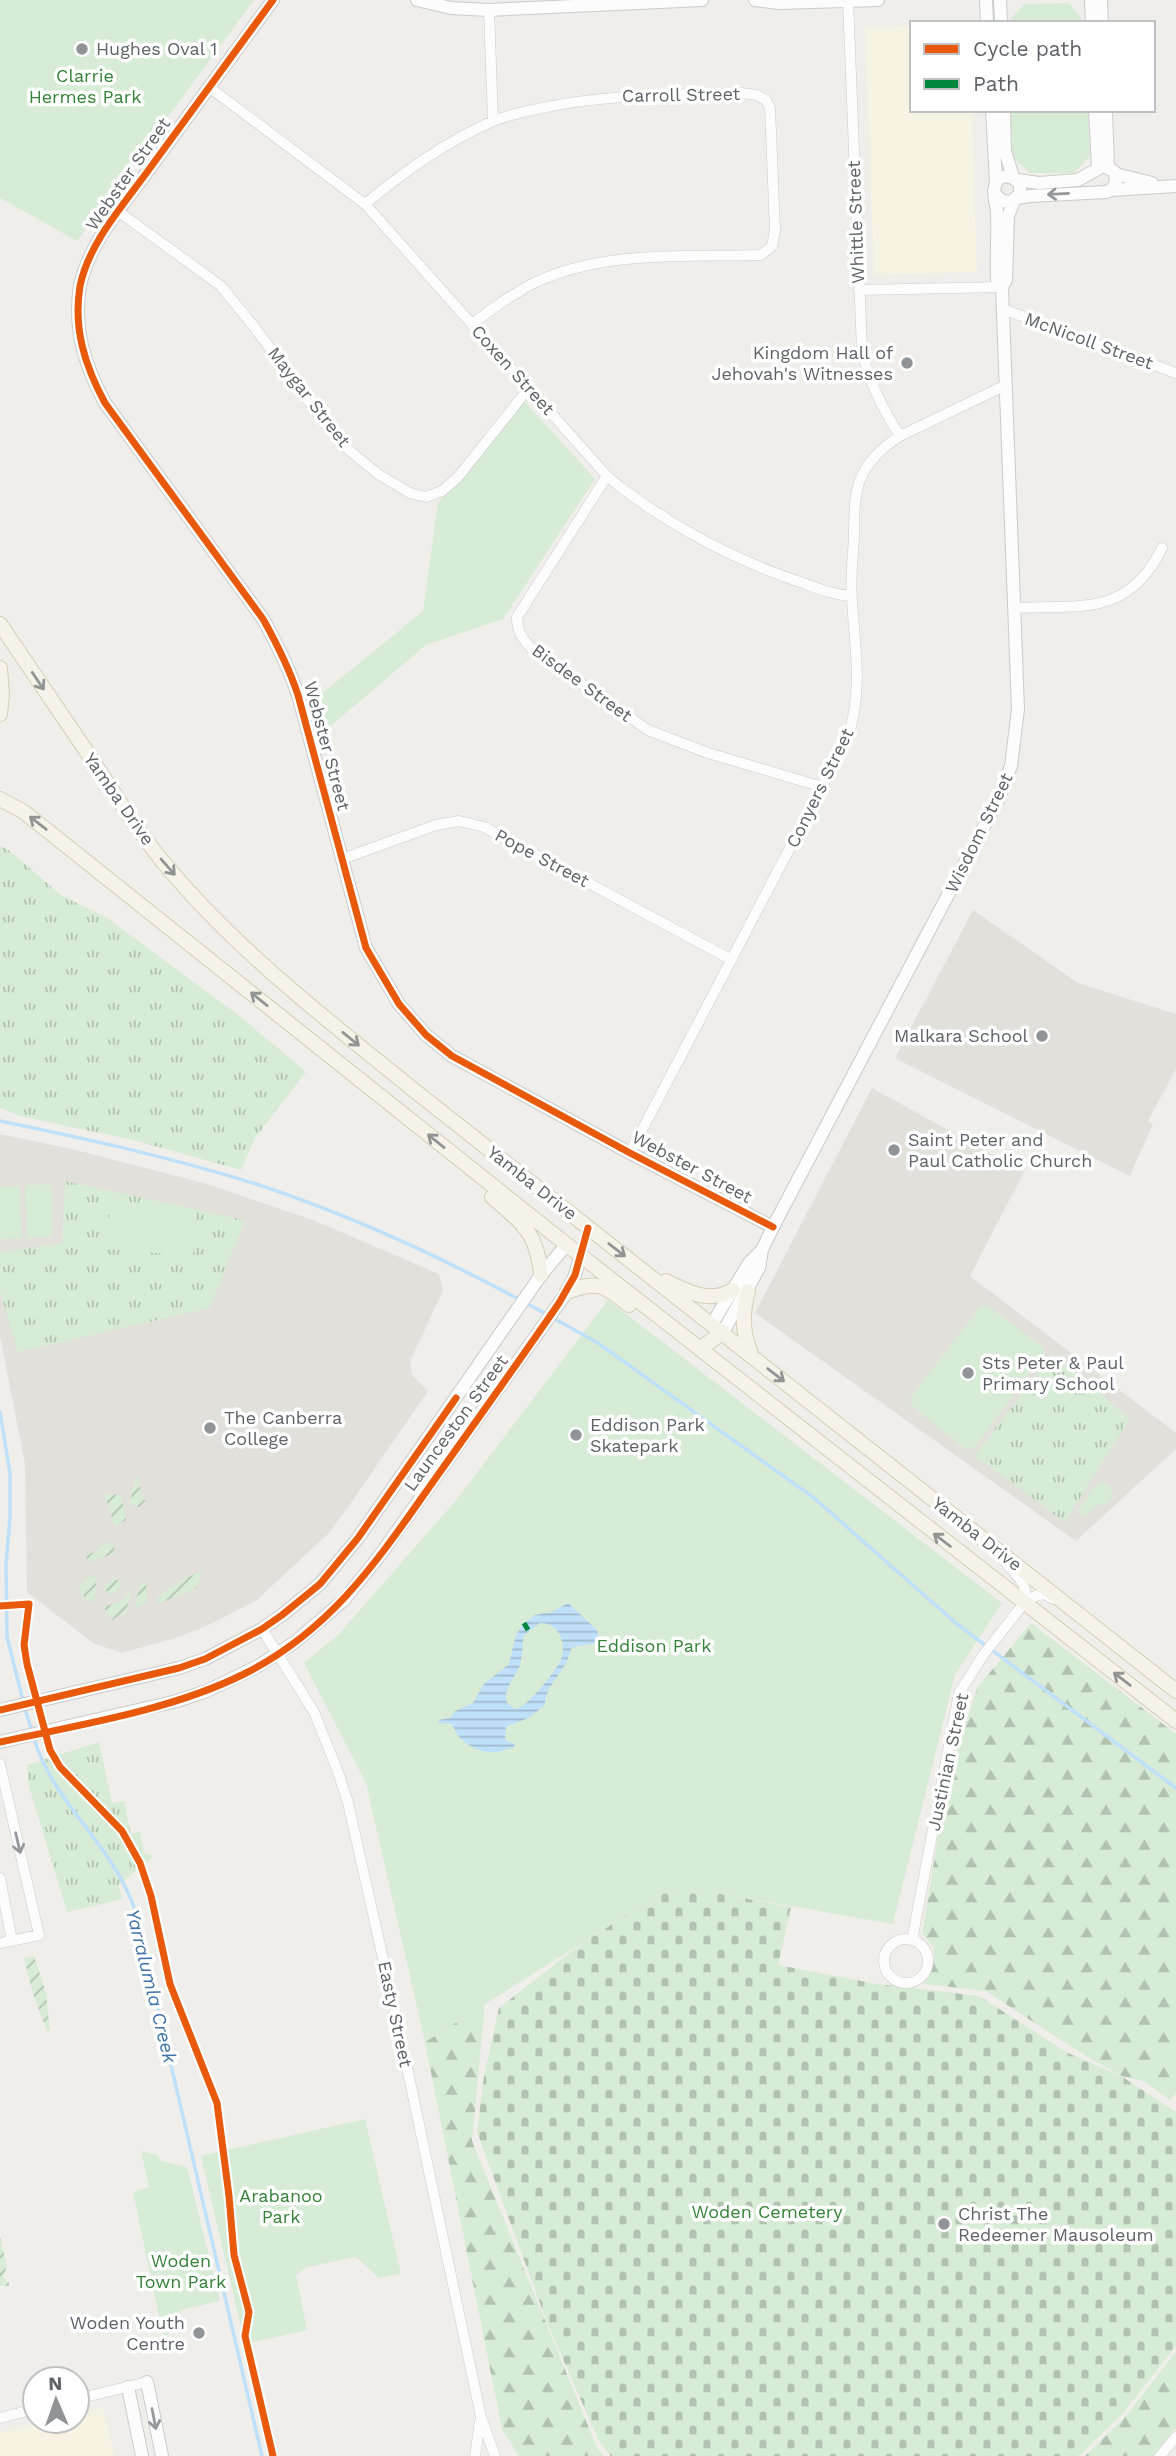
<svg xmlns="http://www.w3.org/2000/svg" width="1176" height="2456" font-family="'Work Sans',sans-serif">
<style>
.commercial{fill:#f7f3e4}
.education{fill:#e2e0da}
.grass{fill:url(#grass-tufts)}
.forest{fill:url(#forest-firs)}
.cemetery{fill:url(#cemetery-stones)}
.park{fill:#d8ebd6}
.garden{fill:url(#garden-furrows)}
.water{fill:url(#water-rules);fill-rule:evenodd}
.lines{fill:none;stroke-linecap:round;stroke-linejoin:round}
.stream{stroke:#bfe0f9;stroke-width:3.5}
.minor-casing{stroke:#cbcccc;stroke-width:11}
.tertiary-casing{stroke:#cbcccc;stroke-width:14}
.secondary-casing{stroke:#cacacb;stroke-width:14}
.primary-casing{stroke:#d7ceb8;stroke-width:16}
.minor{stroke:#fdfcfc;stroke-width:10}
.tertiary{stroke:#fdfcfc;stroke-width:12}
.secondary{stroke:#fdfcfc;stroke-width:12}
.primary{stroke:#f4f2e9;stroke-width:14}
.quiet{stroke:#00873e;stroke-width:5;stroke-dasharray:10 5;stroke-linecap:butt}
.cycleway-casing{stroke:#fff;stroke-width:11}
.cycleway{stroke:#e8590c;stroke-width:7}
.oneway{stroke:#96999c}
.oneway2{stroke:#939595}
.poi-dot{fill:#919496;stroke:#fff;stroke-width:2.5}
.labels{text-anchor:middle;stroke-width:7;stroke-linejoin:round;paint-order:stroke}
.poi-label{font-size:18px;fill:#5f6368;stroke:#fff;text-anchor:start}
.park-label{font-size:18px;fill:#348238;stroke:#fff}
.street-label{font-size:18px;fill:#5f6368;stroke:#fff}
.water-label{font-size:19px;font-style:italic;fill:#4174aa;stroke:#fff}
</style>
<defs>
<pattern id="grass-tufts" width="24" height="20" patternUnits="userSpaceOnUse" patternTransform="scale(1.75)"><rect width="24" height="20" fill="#d8ebd6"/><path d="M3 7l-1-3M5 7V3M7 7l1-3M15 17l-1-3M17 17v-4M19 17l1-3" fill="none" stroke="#b2c2b1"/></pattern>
<pattern id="forest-firs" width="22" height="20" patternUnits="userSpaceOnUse" patternTransform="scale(1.75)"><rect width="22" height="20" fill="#d8ebd6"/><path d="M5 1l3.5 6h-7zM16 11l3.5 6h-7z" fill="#b2c2b1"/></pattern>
<pattern id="cemetery-stones" width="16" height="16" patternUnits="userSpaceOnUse" patternTransform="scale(1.75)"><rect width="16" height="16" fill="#d8ebd6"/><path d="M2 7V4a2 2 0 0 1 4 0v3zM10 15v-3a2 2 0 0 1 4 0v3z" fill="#b2c2b1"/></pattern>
<pattern id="garden-furrows" width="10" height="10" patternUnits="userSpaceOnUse" patternTransform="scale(1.75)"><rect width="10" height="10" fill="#d8ebd6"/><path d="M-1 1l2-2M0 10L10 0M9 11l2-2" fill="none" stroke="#b2c2b1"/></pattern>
<pattern id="water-rules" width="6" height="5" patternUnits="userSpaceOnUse" patternTransform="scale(1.75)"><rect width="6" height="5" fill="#bfe0f9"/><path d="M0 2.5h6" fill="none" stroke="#9eb9cd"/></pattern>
</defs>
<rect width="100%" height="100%" fill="#efeeea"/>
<path class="commercial" d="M912,26v84h60l5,162 -103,3 -9,-247z
M103,2408l11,48h-114v-24l46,-11h31v-7z"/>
<path class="education" d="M973,910l105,73 98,31v55l-28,52 5,3 -23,52 -235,-118z
M872,1088l152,84 -54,104 206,157v16l-100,92 -321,-228z
M0,1134l76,16 131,34 106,36 126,54 4,17 -33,70 2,14 16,16 -75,109 -23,32 -73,68 -46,24 -32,13 -57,16 -29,-10 -66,-51 -2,-128 -25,-128z"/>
<path class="grass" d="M0,846l10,5 51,44 46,23 134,99 65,55 -51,66 -14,32 -108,-30 -113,-24 -20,-8z
M65,1181l180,39 -35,88 -192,44 -18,-61v-38l62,-10z
M1052,1354l78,64 -65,104 -90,-66z
M99,1742l13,61 12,-2 7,33 9,-2 4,21 10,3 -36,30 5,13 -56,13 -39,-129 -1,-18z"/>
<path class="forest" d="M1031,1623l145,111v359l-6,7 -26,-19 -23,-5 -48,-28 -87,-57 -62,-7 9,-20 1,-16 -11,-14v-6l23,-139 31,-101z
M485,2004l-13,137 125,307 7,8h-85l-17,-27 -77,-387z
M1176,2352v76l-23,28h-68l41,-40z"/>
<path class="cemetery" d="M705,1891l86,16 -13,58 99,19 102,12 89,57 53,23 55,36v234l-53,67 -44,43h-468l-12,-15 -51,-116 -71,-193 7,-56 15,-68 82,-64 80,-51z"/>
<path class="park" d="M0,0h254l-177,241 -77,-43z
M1069,3l16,20h-78l17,-19z
M1010,110h78l2,46 -16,17h-44l-18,-16z
M524,401l71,78 -92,140 -77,26 -106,90 -7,-34 110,-90 15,-108z
M51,1184l2,53 -26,1 -2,-53z
M0,1186h19l3,52 -22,1z
M110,1206l87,8 -4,42 -86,-7z
M608,1300l394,303 -47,72 -62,249 -188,-33 -44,2 -236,149 -59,-259 -62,-120 36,-30 118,-135z
M987,1305l57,43 1,5 -71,95 -9,1 -53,-43 -1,-9 69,-90z
M1104,1482l6,4 3,11 -7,7 -10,1 -11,12 -7,-6 15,-23z
M365,2119l36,155 -22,4 -23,-21 -49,10 -11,8 11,55 -62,14 -44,-188z
M141,2151l16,4 5,6 25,6 33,134 -39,9 -17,30 -31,-148 16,-5z"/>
<path class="garden" d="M137,1474l6,26h3l-7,7 -10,-3z
M104,1494l17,1 5,25 -11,6z
M112,1542l4,11 -28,9 -2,-7 13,-4 -1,-4z
M202,1571l-5,17 -39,16 -1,-7 25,-17z
M97,1576l-3,25h-6l-7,-8 -2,-9 6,-2 1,-5z
M114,1578l9,6 -11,11 -4,-1 -4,-8z
M146,1581l1,21 -12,6 5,-24z
M132,1587l-6,25 -14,8 -8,-13 19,-7z
M34,1956l12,37 4,37 -3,1 -14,-37 -9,-36z
M0,2237l7,29 -4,11 6,6v3h-9z"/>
<path class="water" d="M568,1603l28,26 2,4v10l-21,3 -6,3 -4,13 -19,28 -4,16 -16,12 -22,9 -1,13 10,4 -2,4c-7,0 -10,3 -16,4 -19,2 -39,-10 -45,-28l-13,-1v-3l11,-2 5,-7 18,-8 11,-19 25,-20 7,-29 8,-12 11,-8 17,-3zM540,1623c19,0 27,19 21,36 -5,13 -32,45 -44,50 -23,-7 -4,-29 2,-41 4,-11 3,-22 5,-33z"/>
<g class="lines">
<path class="stream" d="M0,1121c87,18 174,37 259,64 100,33 195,78 287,129
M553,1318l45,25 216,155 143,126 219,164
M0,1412l10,61v45l-4,46 1,73 16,64
M25,1709l7,22
M34,1739c20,65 79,106 101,171l127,546"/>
<g class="minor-casing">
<path id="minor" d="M848,0l14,351c7,30 21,59 38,85
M489,10l4,111
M209,87l156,117 242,272 12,10c55,42 116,74 181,96 17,6 33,13 52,14
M365,204c39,-32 79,-61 126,-82 14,-6 31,-10 46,-13 67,-15 135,-14 204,-16l16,2 9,5 4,8 5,122 -3,16 -11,9c-75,2 -158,-5 -227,28 -22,11 -42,26 -62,41
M119,212l102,74 34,42 74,101 21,22 28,23 32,19 16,4 16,-6 16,-14 71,-89
M859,290l143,-3
M1003,309l173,64
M607,476l-90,141c0,15 6,23 16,33l115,80 60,23 115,34
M1014,608c67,-3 114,9 148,-60
M342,859l94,-34 23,-4 25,6 248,133
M630,1153l218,-416c15,-47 7,-88 4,-137 -2,-21 1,-43 2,-64 0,-17 0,-37 5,-53 6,-20 25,-37 41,-47l106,-51
M1002,1557c10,17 27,23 23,45
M262,1629l52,83 24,60 10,31 50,222 83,392 14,39
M0,1764l39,171 -39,8
M0,1878l12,63
M884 1961a22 22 0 1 1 44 0a22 22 0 1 1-44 0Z
M912,1940l47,-247 25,-39 41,-52 10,-6 9,-2 9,5
M77,2399l70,-17
M0,2418l35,-9
M475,2456l5,-35
M1160,2456l16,-19"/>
</g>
<g class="tertiary-casing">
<path id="tertiary" d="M273,0c-41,56 -82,112 -123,168 -25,35 -61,74 -70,118 -7,43 5,80 25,117l158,216c14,25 26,49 35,76l68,253 33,56 27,31 26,21 178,97 143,74
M417,0l34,8 38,2 213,-10
M755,0l24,3 99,-3
M986,0l1,23
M1000,0l1,23
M992,110l4,72
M1004,110l1,41 8,26
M1115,174l37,9
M1111,190l65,-4
M147,2382l15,74
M128,2387l14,69"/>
</g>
<g class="secondary-casing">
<path id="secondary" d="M1091,0l1,23
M1101,0l1,23
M1095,110l3,57
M1106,110l2,57
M1017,180l22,3 39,-3 25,-14 11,5c4,10 1,18 -8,21l-76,4 -13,2
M995,194l7,7 9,1 9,-8v-9c-6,-10 -22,-13 -25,1 -3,8 2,19 2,27 1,23 -1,45 0,67l5,7
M712,1324l37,-61 13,-13
M723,1332l36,-64 3,-18 11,-23 226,-429 12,-32 7,-57 -16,-422 4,-7 2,-64 6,-15
M0,1710l179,-42 26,-9 57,-30 20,-14 38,-31 38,-46 183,-263 26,-31
M0,1742l177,-41 30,-10 51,-25 37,-24 49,-42 36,-45 187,-263 8,-17 6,-20"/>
</g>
<g class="primary-casing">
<path id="primary" d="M0,624c31,46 62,92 93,137 22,34 44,69 70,101 73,88 163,157 252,229l761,600
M0,668l2,26 -2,20
M0,799l24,13 49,39 484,386 619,484
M492,1197c31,27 45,35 49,78
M666,1281c23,11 43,23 67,9
M748,1291c-6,23 -6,40 3,63
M567,1292c31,-12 36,-7 62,13
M700,1349l23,-17"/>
</g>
<use href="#minor" class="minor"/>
<use href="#tertiary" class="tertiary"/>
<use href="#secondary" class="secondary"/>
<use href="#primary" class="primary"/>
<path class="quiet" d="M524,1623l4,7"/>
<g class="cycleway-casing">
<path id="cycleway" d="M273,0c-41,56 -82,112 -123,168 -25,35 -61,74 -70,118 -7,43 5,80 25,117l158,216c14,25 26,49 35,76l68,253 33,56 27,31 26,21 178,97 143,74
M0,1606l29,-2 -5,41 3,19 23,86 10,17 62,64 18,32 11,33 19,88 47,119 12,93 5,59 15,57 -4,24 28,120
M0,1710l179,-42 26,-9 57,-30 20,-14 38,-31 38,-46 98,-140
M0,1742c79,-17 172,-32 244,-68 92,-46 139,-122 196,-202 40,-56 80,-112 119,-169l16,-28 13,-47"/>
</g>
<use href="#cycleway" class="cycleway"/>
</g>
<defs><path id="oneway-shaft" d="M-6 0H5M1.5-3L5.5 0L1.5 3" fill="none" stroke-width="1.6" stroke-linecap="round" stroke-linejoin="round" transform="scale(1.75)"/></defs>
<g class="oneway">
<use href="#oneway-shaft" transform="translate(1058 194) rotate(177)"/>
<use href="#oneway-shaft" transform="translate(18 1843) rotate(77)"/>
<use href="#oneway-shaft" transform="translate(154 2419) rotate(79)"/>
</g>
<g class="oneway2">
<use href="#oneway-shaft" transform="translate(38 681) rotate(56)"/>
<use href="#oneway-shaft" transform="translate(38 823) rotate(-142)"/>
<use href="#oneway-shaft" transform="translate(168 867) rotate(49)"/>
<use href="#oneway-shaft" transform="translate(259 999) rotate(-141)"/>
<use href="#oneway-shaft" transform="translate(351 1039) rotate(39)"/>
<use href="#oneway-shaft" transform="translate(436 1141) rotate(-141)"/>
<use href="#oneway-shaft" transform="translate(617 1250) rotate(38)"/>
<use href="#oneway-shaft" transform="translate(776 1375) rotate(38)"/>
<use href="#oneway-shaft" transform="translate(942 1540) rotate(-143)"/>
<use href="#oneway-shaft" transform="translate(1122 1679) rotate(-142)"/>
</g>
<g class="poi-dot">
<circle cx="82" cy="49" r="7"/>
<circle cx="907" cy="363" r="7"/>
<circle cx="1042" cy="1036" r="7"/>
<circle cx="894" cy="1150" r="7"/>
<circle cx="968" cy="1373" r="7"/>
<circle cx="210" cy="1428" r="7"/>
<circle cx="576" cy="1435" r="7"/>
<circle cx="944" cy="2224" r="7"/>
<circle cx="199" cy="2333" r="7"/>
</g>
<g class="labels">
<g class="poi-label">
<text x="96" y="55">Hughes Oval 1</text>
<text x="893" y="359" text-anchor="end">Kingdom Hall of<tspan x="893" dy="21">Jehovah's Witnesses</tspan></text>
<text x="1028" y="1042" text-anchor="end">Malkara School</text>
<text x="908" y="1146">Saint Peter and<tspan x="908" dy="21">Paul Catholic Church</tspan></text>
<text x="982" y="1369">Sts Peter &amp; Paul<tspan x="982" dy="21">Primary School</tspan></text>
<text x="224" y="1424">The Canberra<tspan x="224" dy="21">College</tspan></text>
<text x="590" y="1431">Eddison Park<tspan x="590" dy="21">Skatepark</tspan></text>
<text x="958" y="2220">Christ The<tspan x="958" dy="21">Redeemer Mausoleum</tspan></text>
<text x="185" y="2329" text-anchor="end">Woden Youth<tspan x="185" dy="21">Centre</tspan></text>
</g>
<g class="park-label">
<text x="85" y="82">Clarrie<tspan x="85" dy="21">Hermes Park</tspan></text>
<text x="654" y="1652">Eddison Park</text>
<text x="281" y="2202">Arabanoo<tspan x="281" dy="21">Park</tspan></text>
<text x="767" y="2218">Woden Cemetery</text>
<text x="181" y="2267">Woden<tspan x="181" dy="21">Town Park</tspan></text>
</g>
<g class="street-label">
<text transform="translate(681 95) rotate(-1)" y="6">Carroll Street</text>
<text transform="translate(128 174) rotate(-55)" y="6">Webster Street</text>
<text transform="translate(856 222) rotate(-92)" y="6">Whittle Street</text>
<text transform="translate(1089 341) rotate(20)" y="6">McNicoll Street</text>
<text transform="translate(513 370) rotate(48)" y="6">Coxen Street</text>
<text transform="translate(309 397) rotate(52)" y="6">Maygar Street</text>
<text transform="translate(582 683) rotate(36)" y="6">Bisdee Street</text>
<text transform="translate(327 746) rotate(75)" y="6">Webster Street</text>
<text transform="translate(820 788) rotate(-64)" y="6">Conyers Street</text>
<text transform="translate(119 799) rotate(55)" y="6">Yamba Drive</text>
<text transform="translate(979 833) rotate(-64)" y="6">Wisdom Street</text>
<text transform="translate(542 858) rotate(28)" y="6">Pope Street</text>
<text transform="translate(692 1167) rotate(28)" y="6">Webster Street</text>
<text transform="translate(532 1183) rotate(38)" y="6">Yamba Drive</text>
<text transform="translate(456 1423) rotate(-54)" y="6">Launceston Street</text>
<text transform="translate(977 1534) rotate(38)" y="6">Yamba Drive</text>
<text transform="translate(948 1762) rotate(-78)" y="6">Justinian Street</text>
<text transform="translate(395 2014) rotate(78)" y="6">Easty Street</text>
</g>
<g class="water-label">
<text transform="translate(152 1986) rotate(76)" y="7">Yarralumla Creek</text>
</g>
</g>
<rect x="910" y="21" width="245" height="91" fill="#ffffff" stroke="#bfc1c3" stroke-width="2"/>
<rect x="924" y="44" width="35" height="10" fill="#e8590c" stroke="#bfc1c3" stroke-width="2"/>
<text x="973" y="56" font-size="21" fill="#5f6368">Cycle path</text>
<rect x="924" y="79" width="35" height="10" fill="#00873e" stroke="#bfc1c3" stroke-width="2"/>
<text x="973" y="91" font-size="21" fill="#5f6368">Path</text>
<g transform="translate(56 2400) rotate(358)"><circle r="33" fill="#ffffff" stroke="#bfc1c3" stroke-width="2"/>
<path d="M0-5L12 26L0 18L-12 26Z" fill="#919496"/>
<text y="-10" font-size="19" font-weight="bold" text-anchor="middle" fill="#5f6368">N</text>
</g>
</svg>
